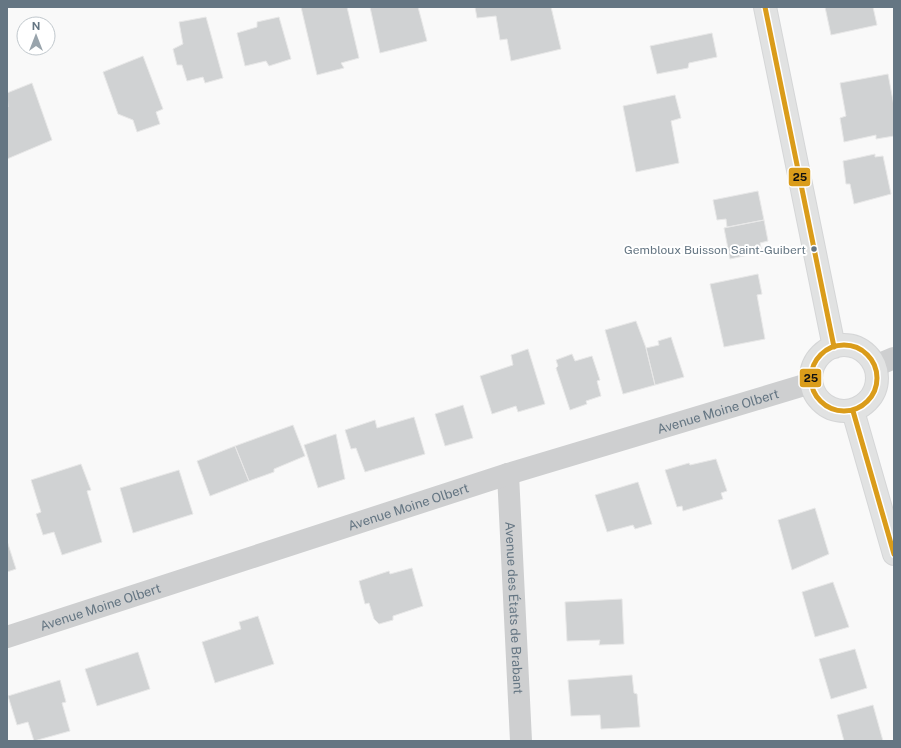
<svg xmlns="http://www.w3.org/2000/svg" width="901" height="748" font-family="'Public Sans',sans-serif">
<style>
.building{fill:#d0d2d3;stroke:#e8e8e8}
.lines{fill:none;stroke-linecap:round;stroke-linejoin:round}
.secondary-casing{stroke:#d5d6d7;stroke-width:24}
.street{stroke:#cecfd0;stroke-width:22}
.secondary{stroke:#e1e2e2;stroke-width:22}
.bus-1-casing{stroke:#fff;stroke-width:8}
.bus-1{stroke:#da9c1a;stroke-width:5}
.bus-dot{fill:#657683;stroke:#fff;stroke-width:1.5}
.labels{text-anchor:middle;stroke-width:4;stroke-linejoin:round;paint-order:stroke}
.bus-label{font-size:12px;fill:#657683;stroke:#fff;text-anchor:end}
.street-label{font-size:13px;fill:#657683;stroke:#fff}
.line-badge{stroke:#fff;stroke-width:1.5}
.pale-badge-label{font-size:11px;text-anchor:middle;font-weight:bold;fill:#111}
</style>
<rect width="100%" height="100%" fill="#f9f9f9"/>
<path class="building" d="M301,7h46l12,51 -18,5 3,5 -27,7z
M370,7h48l9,34 -47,12z
M475,7h76l10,42 -50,12 -4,-22 -7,1 -4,-24 -19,2z
M825,7h48l4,18 -46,10z
M206,17l17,61 -18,5 -2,-6 -16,4 -5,-16h-5l-4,-16 10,-5 -4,-22z
M279,17l12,42 -22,7 -3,-5 -21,5 -8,-33 20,-6v-5z
M712,33l5,24 -28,6 -1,5 -31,6 -7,-28z
M143,56l20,53 -7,3 4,12 -23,8 -4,-12 -15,-6 -15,-42z
M888,74l6,32v30l-18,3v-4l-32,7 -4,-24 6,-2 -6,-33z
M32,83l20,57 -45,19v-52h1l-1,-14z
M675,95l6,23 -10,3 8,42 -43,9 -13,-66z
M875,154v3l8,-1 8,38 -37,10 -4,-20h-4l-3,-23z
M758,191l6,29 -37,7 -1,-8 -9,1 -4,-20z
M764,220l4,21 -8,2 2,9 -32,7 -6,-31z
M758,274l4,20 -5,1 8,44 -41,8 -14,-63z
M636,321l10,27 9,37 -32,9 -18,-64z
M671,337l13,40 -29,8 -9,-37 13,-3 -1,-4z
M528,349l17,55 -27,8 -2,-6 -24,8 -12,-38 33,-11 -2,-10z
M572,354l3,7 17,-5 8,24 -3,1 4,15 -15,5 1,3 -17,6 -14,-42 2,-2 -2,-6z
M463,405l10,33 -28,8 -10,-32z
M414,417l11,37 -60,18 -9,-24 -5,1 -6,-19 30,-10 2,8z
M293,425l12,31 -31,13v3l-25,9 -14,-35z
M336,434l9,45 -27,9 -14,-43z
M235,446l14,35 -39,15 -13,-35z
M716,459l11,32 -6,2 2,6 -40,12 -1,-5 -5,1 -12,-37 24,-7 1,2z
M81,464l10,26 -4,1 15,51 -40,13 -8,-23 -11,3 -7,-21 5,-2 -10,-32z
M179,470l14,44 -60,19 -13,-45z
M638,482l14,42 -17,5 -2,-4 -26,7 -12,-37z
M815,508l14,46 -37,16 -14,-50z
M7,541l9,28 -9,3z
M412,568l11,38 -30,10v4l-14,4 -5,-5 -5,-16 -4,1 -6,-23 30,-10 1,3z
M833,582l16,45 -34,10 -13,-45z
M622,599l2,45 -25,1 1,-5 -33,1 -2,-39z
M258,616l16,48 -59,19 -13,-41 39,-13 -2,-7z
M855,649l12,39 -36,11 -12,-40z
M138,652l12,37 -53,17 -12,-37z
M632,675l2,18 3,1 3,33 -39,2 -1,-14 -29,1 -3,-36z
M60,680l6,22 -4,1 8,28 -36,10 -6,-19 -11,3 -9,-29z
M873,705l10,36h-39l-7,-26z"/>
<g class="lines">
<g class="secondary-casing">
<path id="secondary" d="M765,7l69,340
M811 378a33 33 0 1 1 66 0a33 33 0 1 1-66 0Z
M853,411l41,143"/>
</g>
<g class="street">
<path d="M875,366l19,-8"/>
<path id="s1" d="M508,474l13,267"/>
<path id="s2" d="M7,637l501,-163 303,-91"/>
</g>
<use href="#secondary" class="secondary"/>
<g class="bus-1-casing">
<path id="bus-1" d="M765,7l69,340
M811 378a33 33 0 1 1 66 0a33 33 0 1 1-66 0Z
M853,411l41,143"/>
</g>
<use href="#bus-1" class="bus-1"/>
</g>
<circle class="bus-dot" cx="814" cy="249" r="3.5"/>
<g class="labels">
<g class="bus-label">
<text x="806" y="254">Gembloux Buisson Saint-Guibert</text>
</g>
<g class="street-label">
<text dy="5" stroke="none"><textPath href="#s2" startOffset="746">Avenue Moine Olbert</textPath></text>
<text dy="5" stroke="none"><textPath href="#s2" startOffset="422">Avenue Moine Olbert</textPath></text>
<text dy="5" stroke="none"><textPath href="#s2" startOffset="98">Avenue Moine Olbert</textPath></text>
<text dy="5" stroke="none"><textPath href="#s1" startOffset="134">Avenue des États de Brabant</textPath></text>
</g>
</g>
<g class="line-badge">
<rect x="788" y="167" width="23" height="20" rx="4" fill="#da9c1a"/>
<rect x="799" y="368" width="23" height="20" rx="4" fill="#da9c1a"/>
</g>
<g class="pale-badge-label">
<text x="800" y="181">25</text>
<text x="811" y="382">25</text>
</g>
<rect width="901" height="748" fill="none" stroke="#657683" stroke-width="16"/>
<g transform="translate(36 36)"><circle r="19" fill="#ffffff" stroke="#c1c8cd"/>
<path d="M0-3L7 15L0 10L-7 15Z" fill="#99a4ac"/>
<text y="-6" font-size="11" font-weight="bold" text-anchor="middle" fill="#657683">N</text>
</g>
</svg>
